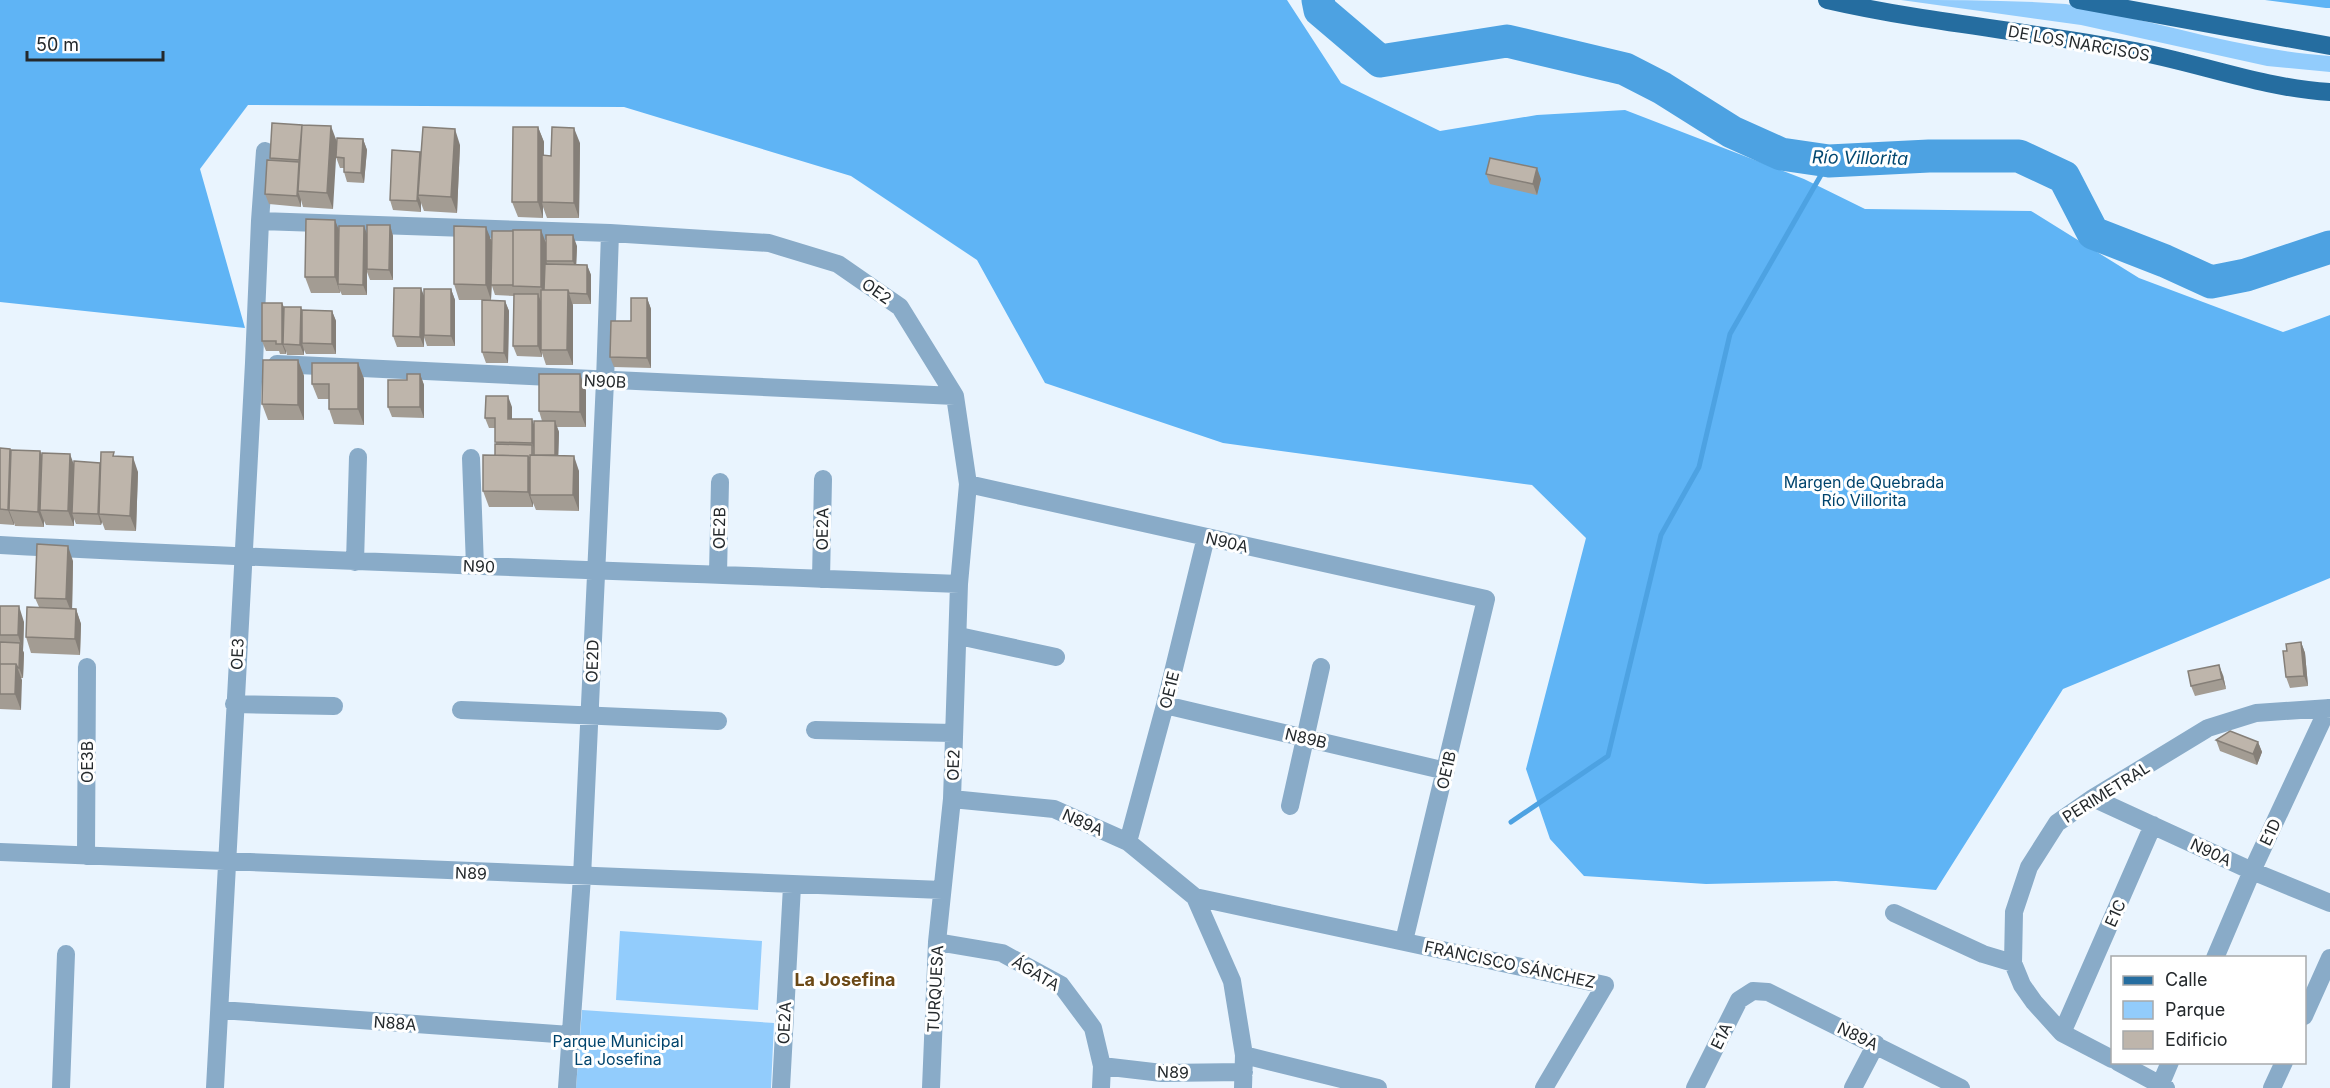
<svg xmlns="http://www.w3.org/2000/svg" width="2330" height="1088" font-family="Inter,sans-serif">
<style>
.green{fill:#92ccfc}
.forest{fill:#5fb4f5}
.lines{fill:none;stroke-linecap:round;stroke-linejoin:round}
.stream{stroke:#4da2e2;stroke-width:5}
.river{stroke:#4da2e2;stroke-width:33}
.street{stroke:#89abc8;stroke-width:18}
.primary{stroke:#256da0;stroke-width:18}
.wall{fill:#a39c93}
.shaded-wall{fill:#857f78}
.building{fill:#beb5ab;stroke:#857f78;stroke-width:1.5}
.labels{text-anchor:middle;stroke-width:6;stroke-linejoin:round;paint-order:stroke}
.street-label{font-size:16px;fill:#24292c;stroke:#fff}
.park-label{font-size:16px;fill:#00446d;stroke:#fff}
.water-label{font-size:18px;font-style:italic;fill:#024871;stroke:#fff}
.neighbourhood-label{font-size:18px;font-weight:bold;fill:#6b4815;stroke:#fff}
</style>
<rect width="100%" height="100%" fill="#e9f4fe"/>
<path class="green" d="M1901,0c54,0 111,0 165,4 88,16 174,46 264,52v16l-63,-6 -186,-41z
M620,931l142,10 -4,69 -142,-10z
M582,1010l192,13 -3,65h-195z"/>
<path class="forest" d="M0,0h1287l54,83 99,48 97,-16 88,-5 179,69 61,30 166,2 108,67 144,54 47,-17v263l-267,111 -127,201 -100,-9 -130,3 -122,-8 -34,-37 -24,-70 60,-231 -54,-53 -309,-42 -178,-60 -68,-123 -126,-84 -227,-69 -376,-2 -48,64 45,159 -245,-26z
M2265,0h65v8h-4z"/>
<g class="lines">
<path class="stream" d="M1511,822l97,-66 53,-221 38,-68 31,-133 99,-173"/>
<path class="river" d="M1318,0l2,10 60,51 127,-20 118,28 37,19 70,44 49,22 48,7 100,-5h90l45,21 29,56 72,28 46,21 35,-7 84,-28"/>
<path class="street" d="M260,221l350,12 159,10 69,21 62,43 55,89 13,88 -9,100 -7,215 -15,143 -6,146
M277,364l678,32
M471,458l4,108
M968,484l518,115 -82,342
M0,545c320,17 639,26 959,39
M355,562l3,-105
M718,574l2,-92
M821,579l2,-100
M959,636l97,21
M234,704l100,2
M1165,705l281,66
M461,710l257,11
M815,730l138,3
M2093,798l159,73 78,32
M952,799l102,10 74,33 67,55 37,84 12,74 -1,33
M1290,806l31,-139
M1128,842l37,-137 41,-168
M0,852l942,38
M86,856l1,-189
M1195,897l410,88 -61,103
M1894,913l89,41 30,9
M937,942l65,11 59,32 32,43 9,38 -1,22
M2215,958l37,-87 76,-163
M220,1010l350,25
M2304,1016l26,-58
M2062,1033l91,-208
M1244,1055l134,33
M2112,1059l-50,-26 -28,-31 -12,-17 -9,-22 1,-51 15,-45 28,-44 36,-25 115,-70 48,-15 74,-5
M2118,1062l48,26
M1102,1066l60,7 82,-1
M61,1088l5,-134
M215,1088l39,-725 6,-142 5,-70
M567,1088l15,-211 23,-496 5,-148
M781,1088l11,-202
M1695,1088l44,-88 14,-9 15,1 193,96
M1853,1088l23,-44
M2159,1088l11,-26
M2272,1088l12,-26"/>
<path class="primary" d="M1827,0c100,23 202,31 302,50 68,12 132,38 201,42
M2078,0l252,46"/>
</g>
<path class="wall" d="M331,126l2,83 -30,-2 -2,-7v7l-32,-3 -4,-10 6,-34 -1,-2z
M538,127l6,15v14h7l29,-13 -1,75h-32l-4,-11v11l-25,-1 -6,-15z
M363,139l4,11 -3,33 -17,-1 -3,-10v-4h-4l-4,-11z
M460,145l-3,68 -33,-2 -3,-8v9l-28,-2 -3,-10z
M1486,174l55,5 -4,16 -47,-11z
M390,225l3,11v44h-23l-3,-8v23h-25l-2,-4v2h-29l-6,-16 34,-47 25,-4 3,8z
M541,230l5,13 31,3 -1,19h11l4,10v29h-18v61h-27l-4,-12v4l-25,-1 -4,-10 1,-50 -19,-1 -3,-9 -1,14h-32l-5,-16 38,-42 21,-11z
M451,289l4,11v46h-28l-3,-9v10h-27l-4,-11 31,-39z
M647,298l4,11v59l-37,-1 -4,-10 21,-36z
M505,301l4,10 -1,52h-22l-4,-11z
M282,303l2,4 18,4h30l4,10v33h-30l-2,-4v5h-17l-1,-4v3h-6l-1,-3h-13l-4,-10z
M298,360l6,16v44h-36l-6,-16z
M358,363l6,16v46l-30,-1 -5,-15v-10h-11l-6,-15z
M420,374l4,11v33l-32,-1 -4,-10z
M586,390v37h-29l2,5 -1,23 21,16v40l-43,-1 -3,-7v4h-44l-6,-16 12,-36 1,-11 -1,-16h-6l-4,-10 27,-11v12l22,5 8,-3 -3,-10z
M0,448l10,1 1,3 29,-1 2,4 32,9 27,1 14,-9 23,16 -2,59 -31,-1 -3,-8 -1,3 -25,-1 -2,-5v7l-28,-1 -2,-4v6l-29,-1 -1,-3v2l-14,-1z
M73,561l-1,47 4,1 5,15 -1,31 -49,-2 -5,-16 13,-30 -4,-9z
M0,606l24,16 -1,29 1,2 -1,25h-2v32l-21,-1z
M2301,642l4,11 3,33 -18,2 -4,-11 1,-26z
M2223,675l3,14 -31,7 -4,-10z
M2216,740l42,2 4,10 -5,13 -37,-14z"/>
<path class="shaded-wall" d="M331,126l6,16 -4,67 -6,-16z
M538,127l6,15 -1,60h-1l1,5v11l-5,-16z
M574,128l6,15 -1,75 -5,-15z
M455,129l5,16 -3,68 -6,-16z
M363,139l4,11 -3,33 -3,-10z
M420,152l3,11 -5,32 3,8v9l-4,-11z
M299,162l-1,29 3,9v7l-4,-11z
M1537,168l4,11 -4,16 -4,-11z
M335,220l6,15 -3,49 2,9 -5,-16z
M390,225l3,11v44l-4,-10z
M364,226l4,11 -1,32v26l-4,-10z
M486,227l6,15 -1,58 -5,-15z
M541,230l6,16 -1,15 1,2 -1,39 -5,-15z
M573,235l4,11 -1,25 -3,-10z
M587,265l4,10v29l-4,-10z
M421,288l4,10 -1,49 -4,-10z
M451,289l4,11v46l-4,-10z
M568,290l5,16v59l-6,-15z
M538,294l4,10 -1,46 1,7 -4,-11z
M647,298l4,11v59l-4,-10z
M505,301l4,10 -1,52 -4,-10z
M282,303l4,11 -3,30 3,7v3l-4,-10z
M301,307l3,11 -2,25 2,7v5l-4,-10z
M332,311l4,10v33l-4,-10z
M298,360l6,16v44l-6,-15z
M358,363l6,16v46l-6,-16z
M420,374l4,11v33l-4,-11z
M580,374l6,16v37l-6,-15z
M508,396l4,11v22l-4,-10z
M532,419l4,11v23l-4,-10z
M555,421l4,11 -1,37 -3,-11z
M10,449l6,15 -7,46 5,13v2l-6,-15z
M40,451l6,16 -6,43 4,11v6l-6,-15z
M70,454l6,16 -4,43 2,6v7l-6,-15z
M528,456l5,15 -3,24 3,8v4l-5,-15z
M574,456l5,15v40l-6,-16z
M133,457l5,15 -2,59 -6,-15z
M100,463l3,10 -4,41 3,8 -1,3 -3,-11z
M68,546l5,15 -1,53 -6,-15z
M19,606l5,16 -1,29 -5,-16z
M76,609l5,15 -1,31 -5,-16z
M2301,642l4,11 3,33 -4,-10z
M20,643l4,10 -1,25 -4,-10z
M16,664l6,16 -1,30 -6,-16z
M2219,665l4,10 3,14 -4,-10z
M2258,742l4,10 -5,13 -4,-11z"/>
<path class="building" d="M272,123l30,2 -3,35 -29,-2z
M302,125l29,1 -4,67 -29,-2z
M423,127l32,2 -4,68 -33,-2z
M513,127h25v75h-26z
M552,127l22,1v75l-32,-1v-47l9,1z
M337,138l26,1 -2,34 -17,-1v-14l-8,-1z
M392,150l28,2 -3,49 -27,-1z
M1490,158l47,10 -4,16 -47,-10z
M267,160l32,2 -2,34 -32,-2z
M306,219l29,1v57h-30z
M367,225h23l-1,45 -22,-1z
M339,226h25l-1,59 -25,-1z
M454,226l32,1v58l-32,-1z
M513,230h28v57l-28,-1z
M492,231h21v54h-22z
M546,235h27v26h-27z
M545,264l42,1v29l-18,-1 -1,-3h-24z
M394,288h27l-1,49 -27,-1z
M424,289h27v47l-27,-1z
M541,290h27l-1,60h-26z
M514,294h24v52h-25z
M631,298h16v60l-37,-1 1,-36h20z
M482,300l23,1 -1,52 -22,-1z
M262,303h20v41h-6v-3h-14z
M284,307h17l-1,38 -17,-1z
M302,310l30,1v33l-30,-1z
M263,360h35v45l-36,-1z
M312,363h46v46h-29v-25h-17z
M407,374h13v33h-32v-27h19z
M539,374h41v38l-41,-1z
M486,396h22v23h24v24l-37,-1v-24h-10z
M534,421h21v34h-21z
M495,444l37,1v10h-2v4h-1l-1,-3 -33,-1z
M0,448l10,1 -2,61 -8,-1z
M11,450l29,1 -2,61 -29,-2z
M101,452h13l-1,4 20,1 -3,59 -31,-2z
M42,453l28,1 -2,57 -28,-1z
M483,455l45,1v36l-45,-1z
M530,455l44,1 -1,39h-43z
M74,461l26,2 -2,51 -26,-1z
M37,544l31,2 -2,53 -31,-1z
M0,606h19l-1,29h-18z
M27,607l49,2 -1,30 -49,-2z
M0,642l20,1 -1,25h-1l-2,-4h-16z
M2301,642l3,34 -18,1 -3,-26h4l-1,-7z
M0,664h16l-1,30h-15z
M2219,665l3,14 -31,7 -3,-15z
M2230,731l28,11 -5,12 -37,-14z"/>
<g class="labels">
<g class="street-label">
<text transform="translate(2079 43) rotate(10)" y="6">DE LOS NARCISOS</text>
<text transform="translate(877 291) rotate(35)" y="6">OE2</text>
<text transform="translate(605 381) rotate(3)" y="6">N90B</text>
<text transform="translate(719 528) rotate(-89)" y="6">OE2B</text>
<text transform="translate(822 529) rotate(-89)" y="6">OE2A</text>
<text transform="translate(1227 542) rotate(13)" y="6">N90A</text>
<text transform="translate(479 566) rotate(2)" y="6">N90</text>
<text transform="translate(237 654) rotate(-87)" y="6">OE3</text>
<text transform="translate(592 661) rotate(-88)" y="6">OE2D</text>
<text transform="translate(1169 690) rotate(-76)" y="6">OE1E</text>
<text transform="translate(1306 738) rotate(13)" y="6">N89B</text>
<text transform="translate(87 762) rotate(-90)" y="6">OE3B</text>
<text transform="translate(953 765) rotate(-88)" y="6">OE2</text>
<text transform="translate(1446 770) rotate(-77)" y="6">OE1B</text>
<text transform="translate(2106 792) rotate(-32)" y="6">PERIMETRAL</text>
<text transform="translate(1083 822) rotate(24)" y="6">N89A</text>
<text transform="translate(2270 832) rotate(-65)" y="6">E1D</text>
<text transform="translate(2211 852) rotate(25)" y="6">N90A</text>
<text transform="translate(471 873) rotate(2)" y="6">N89</text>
<text transform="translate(2115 913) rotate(-66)" y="6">E1C</text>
<text transform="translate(1510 964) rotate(12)" y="6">FRANCISCO SÁNCHEZ</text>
<text transform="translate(1036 973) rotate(31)" y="6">ÁGATA</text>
<text transform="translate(935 989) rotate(-87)" y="6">TURQUESA</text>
<text transform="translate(395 1023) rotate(4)" y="6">N88A</text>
<text transform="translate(784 1023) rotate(-87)" y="6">OE2A</text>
<text transform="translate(1721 1036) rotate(-64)" y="6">E1A</text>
<text transform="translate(1858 1036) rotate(26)" y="6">N89A</text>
<text transform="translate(1173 1072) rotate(2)" y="6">N89</text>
</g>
<g class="park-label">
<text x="1864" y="488">Margen de Quebrada<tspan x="1864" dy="18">Río Villorita</tspan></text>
<text x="618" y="1047">Parque Municipal<tspan x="618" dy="18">La Josefina</tspan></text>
</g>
<g class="water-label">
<text transform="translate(1860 158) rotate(1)" y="6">Río Villorita</text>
</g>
<g class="neighbourhood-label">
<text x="845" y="986">La Josefina</text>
</g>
</g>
<rect x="2111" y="956" width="195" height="108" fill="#ffffff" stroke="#a7a9ab" stroke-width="1.5"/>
<rect x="2123" y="976" width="30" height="9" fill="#256da0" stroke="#a7a9ab" stroke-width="1.5"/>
<text x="2165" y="986" font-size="18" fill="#24292c">Calle</text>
<rect x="2123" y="1001" width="30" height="18" fill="#92ccfc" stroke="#a7a9ab" stroke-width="1.5"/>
<text x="2165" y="1016" font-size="18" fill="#24292c">Parque</text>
<rect x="2123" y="1031" width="30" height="18" fill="#beb5ab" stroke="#a7a9ab" stroke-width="1.5"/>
<text x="2165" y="1046" font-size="18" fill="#24292c">Edificio</text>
<path d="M27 51v9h136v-9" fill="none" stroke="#24292c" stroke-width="3"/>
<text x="36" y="51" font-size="18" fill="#24292c" stroke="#ffffff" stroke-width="4.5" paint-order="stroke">50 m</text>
</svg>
